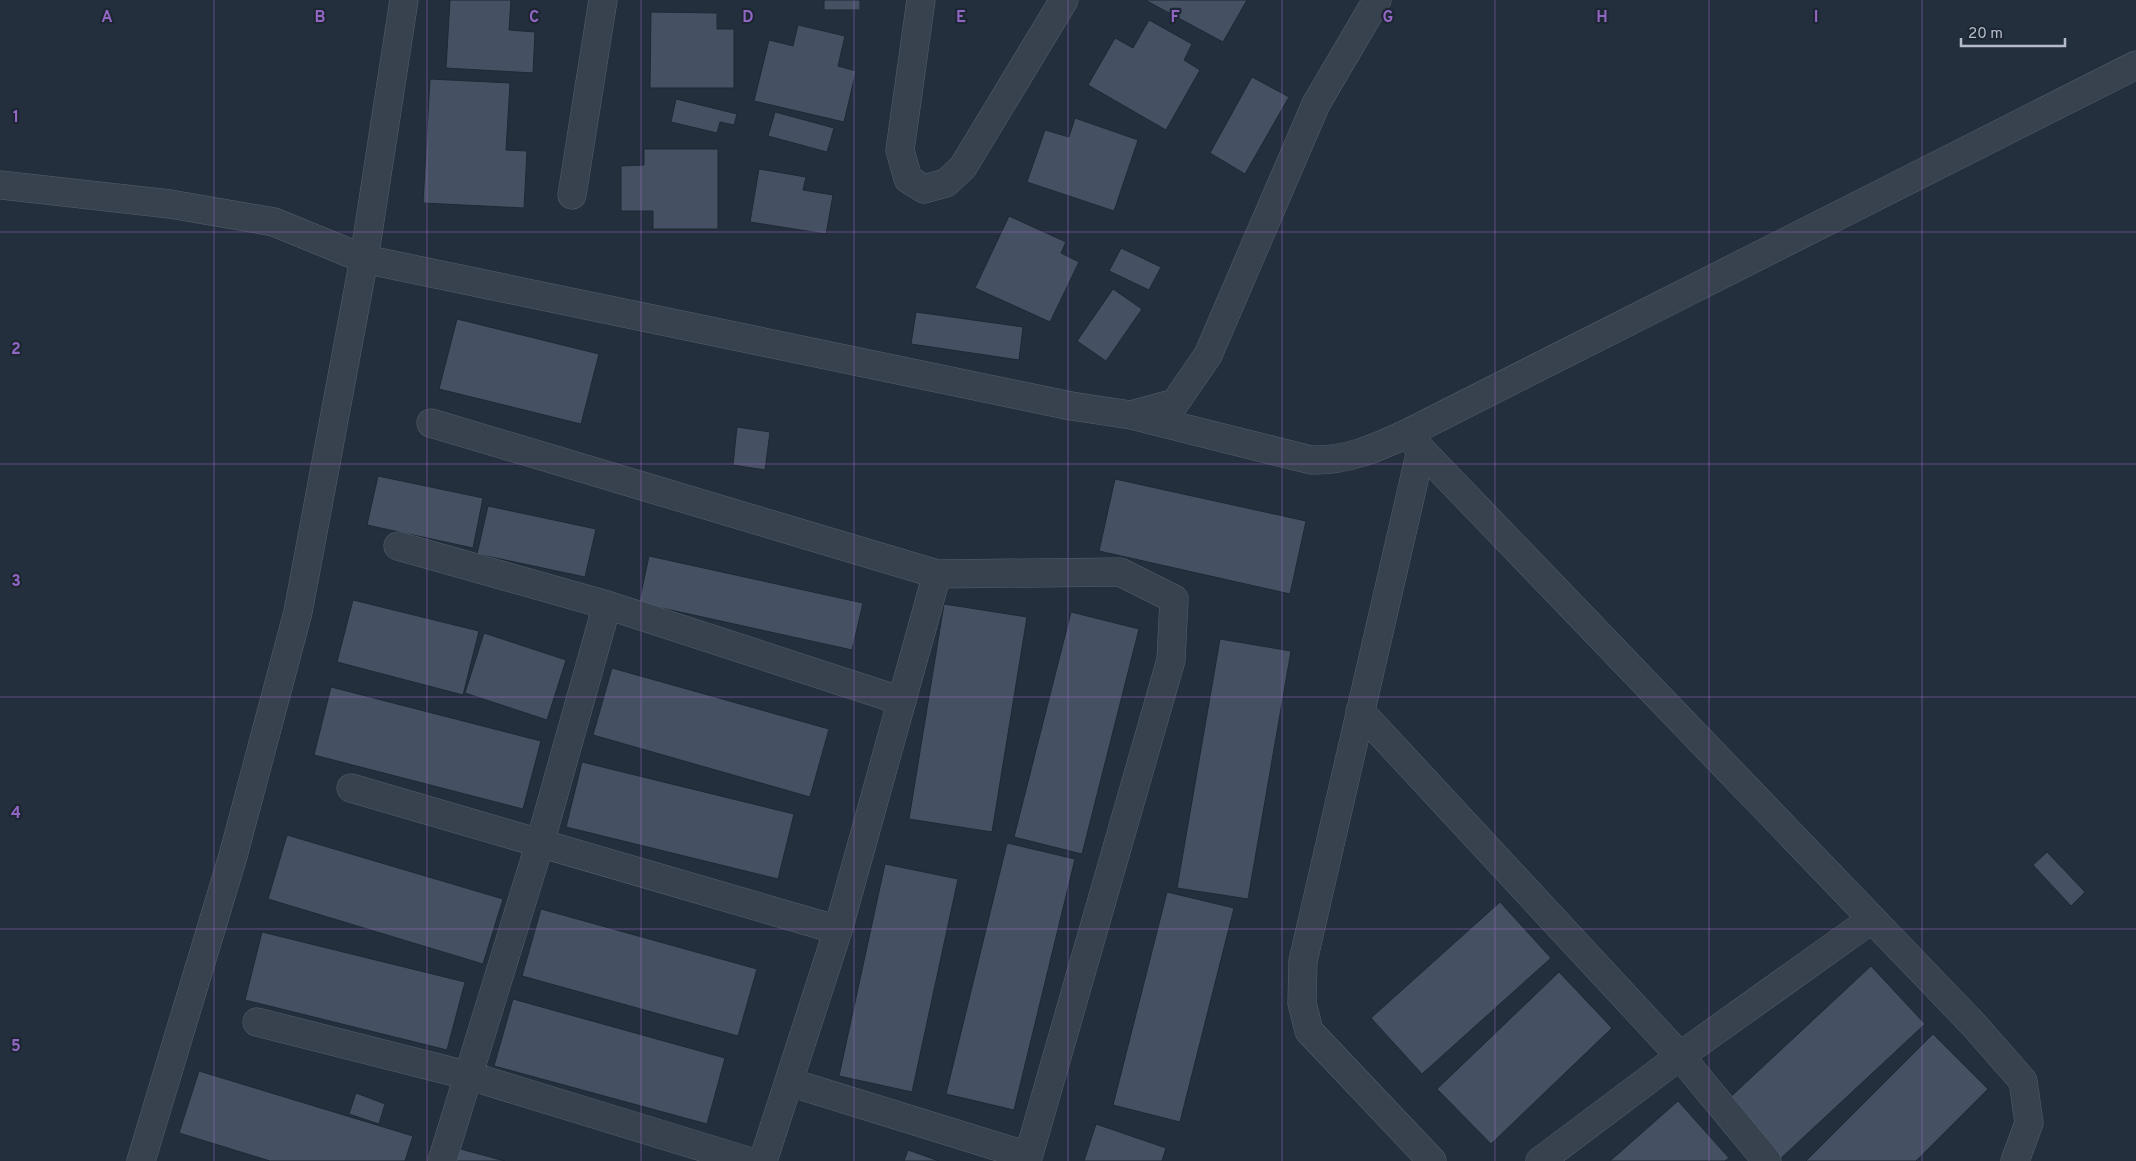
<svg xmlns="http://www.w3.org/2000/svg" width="2136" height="1161" font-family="Overpass,sans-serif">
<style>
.building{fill:#455162;stroke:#1f2835}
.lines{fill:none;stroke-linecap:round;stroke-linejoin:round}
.street-casing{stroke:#565f6c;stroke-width:29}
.street{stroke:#38414e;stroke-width:28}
.grid{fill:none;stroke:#9266c3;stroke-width:1;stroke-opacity:0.55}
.grid-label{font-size:16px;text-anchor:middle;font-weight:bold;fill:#9266c3;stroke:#1d2633;stroke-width:4.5;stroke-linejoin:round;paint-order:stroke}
</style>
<rect width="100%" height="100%" fill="#242f3e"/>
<path class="building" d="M450,0h61l-2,30 26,2 -2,41 -87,-5z
M824,0h36v10h-36z
M1145,0h102l-24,42z
M651,12l66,1v16h17v59h-84z
M1149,20l43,24 -8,16 16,10 -34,60 -78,-45 27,-47 18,10z
M798,25l47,11 -7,30 18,5 -12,51 -90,-21 15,-61 24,6z
M1252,77l37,20 -44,77 -35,-21z
M430,79l80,4 -4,67 21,1 -3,57 -101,-5z
M676,99l61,15 -3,11 -14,-3 -3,11 -46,-11z
M775,112l59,16 -7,24 -59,-16z
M1075,118l63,22 -24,71 -87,-29 18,-52 24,7z
M644,149h74v80h-65v-18h-32v-45l23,-1z
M759,169l47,8 -3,13 30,5 -7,39 -76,-12z
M1009,216l57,26 -5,11 18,9 -29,60 -75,-34z
M1121,248l40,19 -12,23 -40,-19z
M1113,289l29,20 -36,52 -29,-20z
M916,312l107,15 -4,33 -108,-16z
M457,319l142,35 -18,70 -142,-35z
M737,427l33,5 -5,38 -32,-5z
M378,476l105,22 -10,50 -106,-23z
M1115,479l191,42 -16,73 -191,-43z
M488,506l108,23 -11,48 -108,-23z
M649,556l214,47 -11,47 -213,-47z
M353,600l126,31 -16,64 -126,-33z
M944,604l83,13 -35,215 -83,-13z
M1071,612l68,17 -57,225 -68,-17z
M484,633l82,27 -19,60 -82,-27z
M1220,639l71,12 -43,248 -71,-11z
M612,668l217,61 -19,68 -217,-62z
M331,687l210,54 -18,68 -209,-54z
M582,762l212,52 -16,65 -212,-52z
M287,835l216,64 -20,65 -215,-65z
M1007,843l68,16 -61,251 -68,-16z
M2047,852l38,40 -14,14 -38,-41z
M885,864l73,15 -46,213 -73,-16z
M1167,892l67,16 -54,214 -67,-17z
M1500,902l51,56 -129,116 -51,-56z
M541,909l216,60 -19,67 -216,-60z
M262,932l203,50 -18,68 -202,-50z
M1871,966l54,58 -147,137 -54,-58z
M1559,972l53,56 -121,116 -54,-55z
M513,999l212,59 -18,66 -213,-58z
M1933,1034l55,55 -72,72h-110z
M199,1071l214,65 -8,25h-135l-91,-28z
M356,1093l29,11 -6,20 -30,-10z
M1678,1101l51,57 -4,3h-115z
M1096,1124l70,24 -4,13h-78z
M453,1147l52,14h-55z
M908,1150l31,11h-35z"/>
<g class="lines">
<g class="street-casing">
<path id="street" d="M921,0l-21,150 8,29 16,10 22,-6 17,-16 101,-167
M0,185l170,19 104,18 90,37 707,147 60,9 44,-12 33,-48 108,-251 61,-104
M572,195l31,-195
M1131,415l180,45c35,1 63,-11 95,-26l730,-369
M431,423l506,151 -99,356 -75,231
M1406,434l567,590 50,57 6,42 -14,38
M1421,450l-118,511 -1,42 7,28 123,130
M398,546l209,59 295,96
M937,574l183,-2 54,27 -3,61 -144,501
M1360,711l320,345 -140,105
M351,788l487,142
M257,1022l213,54 278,85
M789,1082l239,74
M141,1161l92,-305 65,-244 66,-353 40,-259
M442,1161l98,-318 67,-238
M1767,1161l-87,-105 192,-137"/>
</g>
<use href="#street" class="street"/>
</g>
<path class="grid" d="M214,0v1161M427,0v1161M641,0v1161M854,0v1161M1068,0v1161M1282,0v1161M1495,0v1161M1709,0v1161M1922,0v1161M0,232h2136M0,464h2136M0,697h2136M0,929h2136"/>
<g class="grid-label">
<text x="107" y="22">A</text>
<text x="320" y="22">B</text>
<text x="534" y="22">C</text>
<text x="748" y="22">D</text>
<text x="961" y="22">E</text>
<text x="1175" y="22">F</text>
<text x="1388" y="22">G</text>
<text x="1602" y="22">H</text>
<text x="1816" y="22">I</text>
<text x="16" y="122">1</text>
<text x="16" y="354">2</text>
<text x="16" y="586">3</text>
<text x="16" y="818">4</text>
<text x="16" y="1051">5</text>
</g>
<path d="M1961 38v8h104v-8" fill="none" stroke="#b4bcc9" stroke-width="2.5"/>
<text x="1968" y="38" font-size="15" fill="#b4bcc9" stroke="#1d2633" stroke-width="4" paint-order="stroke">20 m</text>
</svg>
